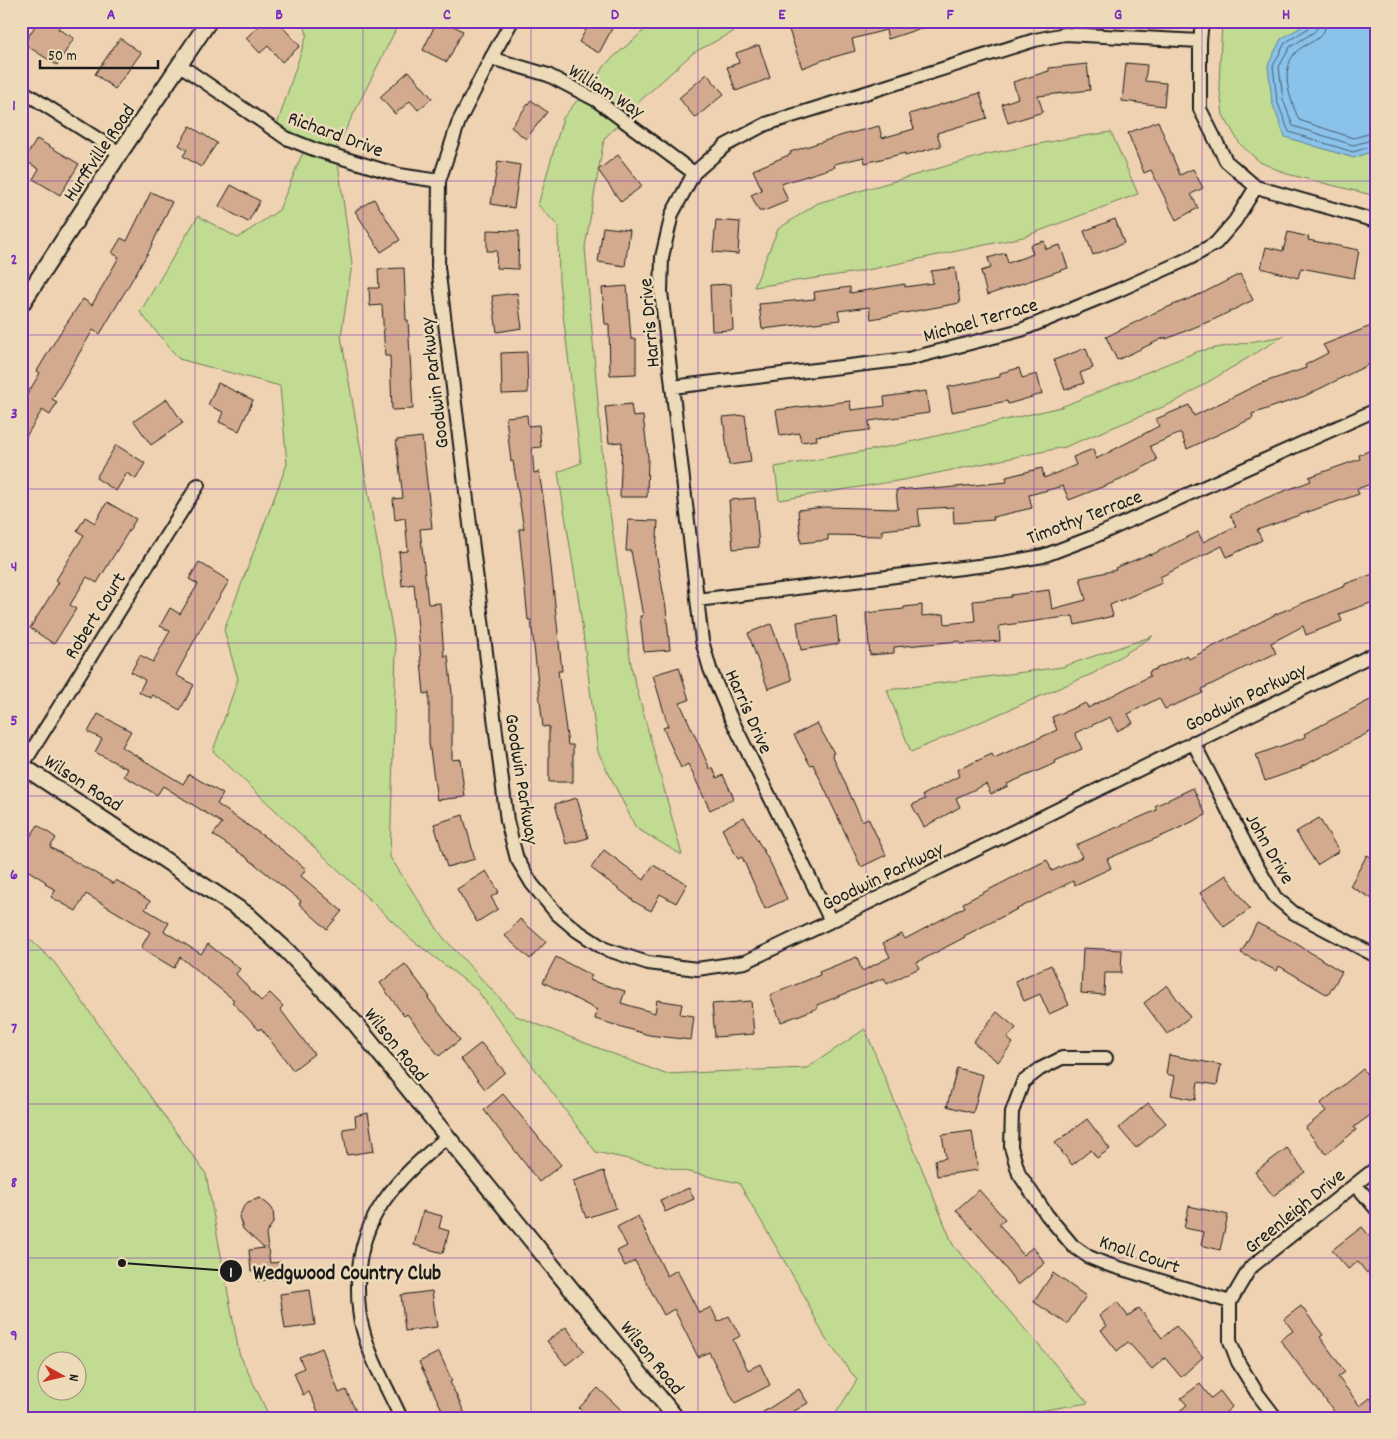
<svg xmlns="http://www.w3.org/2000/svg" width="1397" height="1439" font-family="Dekko,sans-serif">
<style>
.green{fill:#c1db92;stroke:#6e7c57;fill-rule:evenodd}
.water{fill:#8ac2e9;stroke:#5e8097}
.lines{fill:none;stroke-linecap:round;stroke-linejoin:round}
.shore{stroke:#485e6e;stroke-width:1}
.building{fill:#d3aa8e;stroke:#1c1c1c}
.minor-casing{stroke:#1c1c1c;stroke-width:16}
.tertiary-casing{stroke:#1c1c1c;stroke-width:19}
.minor{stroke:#ecdab8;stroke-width:12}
.tertiary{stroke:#ecdab8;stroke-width:15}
.grid{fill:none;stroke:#7b2cbf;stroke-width:1;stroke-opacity:0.55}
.labels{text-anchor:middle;stroke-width:5;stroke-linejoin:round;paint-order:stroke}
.street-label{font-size:20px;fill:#1c1c1c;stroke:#ecdab8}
.leader{fill:none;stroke:#1c1c1c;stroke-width:2}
.callout-dot{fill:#1c1c1c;stroke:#ecdab8;stroke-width:2}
.mark-label{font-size:15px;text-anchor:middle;font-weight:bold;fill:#fff}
.callout-label{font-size:21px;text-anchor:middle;font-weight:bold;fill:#1c1c1c;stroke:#ecdab8;stroke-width:5;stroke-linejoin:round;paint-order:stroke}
.neatline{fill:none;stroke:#7b2cbf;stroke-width:2}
.grid-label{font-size:16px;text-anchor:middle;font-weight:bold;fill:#7b2cbf}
</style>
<rect width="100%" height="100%" fill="#eed2b1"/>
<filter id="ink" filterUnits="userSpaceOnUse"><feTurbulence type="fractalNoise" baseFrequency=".02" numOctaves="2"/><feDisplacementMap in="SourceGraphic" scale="10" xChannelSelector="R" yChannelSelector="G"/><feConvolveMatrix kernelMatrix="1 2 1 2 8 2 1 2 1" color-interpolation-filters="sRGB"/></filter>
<g filter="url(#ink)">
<path class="green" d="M303,21h97l-64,128 16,115 -11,72 55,315 -6,206 52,79 74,80 149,58 142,-6 58,-39 88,216 135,158 -93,15h-162l24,-38 -32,-42 -25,-50 -61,-105 -143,-31 -119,-162 -66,-51 -198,-188 25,-72 -14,-49 63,-166 -7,-78 -101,-27 -39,-47 58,-96 40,22 41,-28 27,-65 -31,-14 32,-97z
M655,21h99l-61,32 -51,46 -38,40 -19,108 18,215 29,209 50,184 -46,-27 -38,-76 -19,-150 -21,-130 23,-9 -22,-182 -1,-55 -20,-21 25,-87 46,-57z
M1222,21h154v175l-89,-22 -27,-12 -20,-18 -17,-29 -4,-32z
M1111,132l27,62 -115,43 -165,35 -104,15 24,-58 40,-26 170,-49 76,-15z
M1284,336l-109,66 -110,45 -162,33 -124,20 -4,-33 118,-21 168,-39 138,-56z
M1153,636l-59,37 -183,79 -24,-62 175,-23z
M21,931l33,31 152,212 33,179 31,65h-249zM48,1362h30v30h-30z"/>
<path class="water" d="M1311,21h65l-1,129 -21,8 -69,-21 -13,-35 -4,-37 13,-26z"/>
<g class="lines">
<path class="shore" d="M1313,21l-3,6 -25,16 -12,23 4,35 12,31 64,20 23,-7
M1319,21l-1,6 -4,5 -24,15 -11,20 4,32 10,27 60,19 23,-6
M1326,21c0,21 -20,20 -31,32 -16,19 -4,48 4,67l54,18 23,-6"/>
</g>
<path class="building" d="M38,21h25l-5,8 16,9 -17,27 -33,-21z
M264,21h13l23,25 -18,16 -14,-16 -8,7 -14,-15z
M437,21h7l19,10 -16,31 -24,-12z
M591,21h25l-17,32 -20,-11z
M806,21h5l2,5 19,-5h102v3l-46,15 -2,-9 -34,9 3,12 -32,9 -21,8 -14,-41z
M120,38l21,15 -26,36 -20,-15z
M759,45l11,33 -34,13 -9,-24 12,-4 -3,-10z
M1126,63l21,2 -2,16 21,2 -2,23 -42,-5z
M1087,64l3,26 -52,6 5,16 -35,11 -6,-19 16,-6 -5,-16 36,-11v-3z
M409,71l23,27 -14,12 -8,-9 -15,13 -15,-17z
M707,74l17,20 -29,24 -16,-20z
M980,93l7,25 -50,15 4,13 -36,10v-3l-40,10 -1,-6 -30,7 1,3 -54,17 7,17 -24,10h-5l-8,-16 11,-5 -9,-20 38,-16 -1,-2 53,-17 36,-9 3,12 32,-9 -5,-15z
M531,100l16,12 -21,27 -15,-12z
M1158,121l22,54 13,-6 10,19 -12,6 7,14 -22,12 -25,-50 -7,3 -16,-40z
M190,126l27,17 -16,24 -18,-11 4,-6 -8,-5z
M37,139l42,25 -19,31 -27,-16 6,-10 -15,-9z
M618,155l24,31 -21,16 -23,-32z
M498,161l22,4 -6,43 -23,-4z
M231,185l29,16 -12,21 -29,-16z
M151,192l21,10 -23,49 -49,83 -7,-4 -41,69 5,3 -7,13 -8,-5 -21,35v-40l19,-32 -3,-2 21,-35 25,-37 9,6 27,-48 -7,-4 9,-15 6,3z
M374,199l26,41 -19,12 -26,-41z
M1115,219l9,24 -31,12 -9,-24z
M716,220l24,2 -2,32 -25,-2z
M603,227l27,3 -5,36 -27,-4z
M487,230l32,1 -1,38 -22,-1 1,-17h-10z
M1288,232l21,5 -1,3 51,10 -5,28 -53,-10 -3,10 -37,-10 5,-21 17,4z
M1044,241l2,8 14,-4 8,23 -81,27 -6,-24 10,-3 -3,-10 17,-5 3,10 25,-9 -3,-9z
M404,268l2,52h2l5,89 -21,1 -2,-54h-5l-3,-51 -12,1 -1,-18h10l-1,-19z
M955,268l5,35 -89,16 -2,-12 -31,4 2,9 -78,9 -3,-25 56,-5 -1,-7 36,-5v6l55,-9v3l28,-4 -2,-12z
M1240,274l13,26 -38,19 -49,20v-2l-49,23 -11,-23 50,-25 47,-19z
M731,284l2,46 -21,1 -2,-46z
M627,286l4,53h5v35l-26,1 -1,-51h-4l-3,-36z
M517,293l5,35 -25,4 -5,-36z
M1376,324v37l-71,35 -53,18 1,4 -66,31 -6,-16 -31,13 7,14 -37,20 -51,20 -6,-14 -34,9 3,13 -39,9 1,3 -40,3 -1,-16 -35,2 2,17 -38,4v6l-54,-1v5l-27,3 -3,-33 27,-3 73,2 -2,-19 38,-3v2l73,-7 -1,-5 36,-9 2,10 32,-13 -3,-8 20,-8 3,10 63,-33 -3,-7 33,-14 5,11 65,-32 47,-16 -1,-3 23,-12 -5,-8z
M1086,348l7,20 -13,5 4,10 -19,7 -11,-30z
M527,352l1,41 -26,1 -1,-41z
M1019,368l3,10 15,-4 5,20 -34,10 -1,-3 -55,11 -4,-25 52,-10v-4z
M218,383l35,17 -14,31 -20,-9 4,-10 -15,-7z
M926,391l3,22 -60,8 1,9 -54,6 1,4 -16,2 -2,-9 -19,3 -4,-26 74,-9 1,9 34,-4 -1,-9z
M167,399l16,24 -32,22 -17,-24z
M631,404l2,13 10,-1 5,41 -1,40h-27l2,-55 -13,1 -4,-36z
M527,415l1,11 11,-1 2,22 -9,1 2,25 5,-1 6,38 17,161h-4l10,74h5v37h-24v-56l-6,1 -12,-107h-3l-9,-91h5l-11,-68 -2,1 -5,-45z
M745,415l6,47 -22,3 -6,-48z
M422,437l10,91 -12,1 8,75 12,-1 4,53h4l4,37v67l8,-1 5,38 -28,3 -8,-57v-50l-5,1 -10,-110 -12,2 -3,-34 9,-1 -3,-33 -10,2 -2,-21 10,-1 -7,-58z
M116,445l29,18 -9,16 -9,-6 -11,18 -20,-13z
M1376,448v34l-19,7 2,5 -102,36 5,10 -35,17 -5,-11 -62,31 2,6 -52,22 3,11 -38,9 -2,-9 -74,10 1,15 -40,3v-3l-66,6v6l-24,2 -4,-42 38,-4v-2l18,-2v11l22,-2 1,10 30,-3 -2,-20 38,-4v-2l38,-5 3,19 34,-9 -6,-22 36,-8 -1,-2 35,-14 1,1 47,-23 5,10 33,-16 -6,-11 36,-17 45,-17 -2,-4 51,-18 -1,-4z
M755,498l4,49 -26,2 -4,-49z
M107,502l29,17 -39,64 -10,-6 -17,28 6,4 -22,35 -24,-16 29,-46 -3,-2 28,-45 -7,-4 8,-14 10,6z
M628,520l30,1 -2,32 10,55 4,42 -26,2 -4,-36h3l-12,-65h-5z
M199,562l30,19 -27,45 -26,49 18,10 -14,25 -27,-15 -2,3 -12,-6 6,-12 -14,-8 9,-17 13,7 17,-31 -10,-5 10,-18 10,6 18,-30 -9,-5z
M1376,573v28l-37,13 3,7 -36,14 -3,-9 -32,17 5,10 -16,8v-1l-58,29 1,4 -38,16 -6,-11 -31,16 5,9 -16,8 -7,-14 -35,16 7,16 -27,12 1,2 -49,21 1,2 -17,8 -5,-10 -30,14 4,9 -36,20 -12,-22 13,-6 -2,-4 36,-19 -2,-6 35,-16 2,4 63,-28 -5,-13 34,-14 2,5 62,-32 -1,-4 38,-17 2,4 87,-45 69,-28v-2z
M836,616l3,28 -38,6 -4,-28z
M771,624l21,56 -24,9 -20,-56z
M679,667l10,33 -9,3 30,66 3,-1 4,10 6,-3 11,23 -24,12 -22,-46 -7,4 -18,-40 5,-2 -15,-51z
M1376,697v32l-75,38 1,1 -37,13 -9,-26 50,-18 -2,-3z
M98,714l33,17 -9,16 61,37 6,-10 34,20 -6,10 55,38 34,27 -5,7 41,35 -15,18 -28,-25 2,-3 -55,-44 -33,-22 9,-12 -59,-37 -6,9 -33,-19 4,-7 -33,-17 7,-13 -14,-7z
M817,723l17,30 -2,1 30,67 6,-3 18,37 -25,12 -48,-103 -3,1 -16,-30z
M1193,788l13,27 -37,18 -62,26 4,9 -36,17 -2,-4 -109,55 1,1 -49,26 3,5 -32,16 -3,-6 -67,27 1,3 -37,14 -11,-27 50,-20 -1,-3 38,-15 5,14 28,-14 -7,-14 19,-9 3,5 60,-32 -2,-4 84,-43 5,11 30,-14 -6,-12 81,-35 -2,-4z
M577,798l11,40 -22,6 -11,-40z
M463,815l12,44 -28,8 -13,-43z
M744,817l27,47 16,35 -22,10 -23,-52 -4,2 -16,-30z
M1319,818l20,33 -22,14 -21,-33z
M38,825l18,13 -6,9 64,37 2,-4 34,21 -5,8 24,14 -5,8 37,23 7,-10 32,25 -4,5 25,27 9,-8 13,13 -3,3 34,45 -21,16 -32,-42 -2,2 -27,-28 2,-2 -54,-43 -6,11 -33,-20 9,-16 -64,-38 -10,17 -25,-14 5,-7 -11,-6 1,-2 -25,-16v-16z
M604,850l40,30 9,-15 34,19 -11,19 -16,-9 -9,17 -18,-10v-1l-42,-32z
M1367,855l9,5v41l-26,-15z
M486,871l13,21 -8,5 7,12 -21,13 -20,-33z
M1226,875l24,34 -26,18 -24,-34z
M520,919l26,23 -16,17 -25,-23z
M1257,923l35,18 50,31 -14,23 -49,-29 -2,5 -36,-18z
M1083,948l39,2 -1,23h-16l-1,22 -23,-2z
M556,957l36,19 -3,4 36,11 -4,12 34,10 2,-13 25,4 -2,10 14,2 -3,24 -42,-5 -54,-16 2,-9 -54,-28z
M405,964l25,33 -2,1 32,42 -21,16 -32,-42 -3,2 -24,-33z
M1051,965l18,40 -20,9 -9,-20 -16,7 -9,-20z
M1167,985l23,32 -23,17 -23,-31z
M751,1001l3,33 -39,3 -3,-33z
M997,1012l19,16 -9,10 6,5 -15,19 -25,-20z
M481,1043l24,29 -20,17 -24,-30z
M1169,1055l52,10 -4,20 -19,-3 -3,18 -24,-5 4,-19 -9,-2z
M957,1068l26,7 -10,38 -26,-7z
M1363,1069l5,7 8,-7v42l-22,16 2,3 -30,24 -21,-26 21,-17 -6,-7z
M503,1094l58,71 -22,17 -55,-72z
M1148,1103l18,20 -30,25 -17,-20z
M368,1113l6,38 -27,4 -4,-26 13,-2 -1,-11z
M1087,1119l23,30 -13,9 -6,-8 -19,15 -17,-22z
M972,1131l6,39 -41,6 -2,-16 11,-2 -4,-23z
M1287,1148l18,24 -32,24 -18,-24z
M604,1171l12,37 -30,10 -13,-37z
M689,1188l5,11 -29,13 -5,-12z
M979,1190l26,29 -6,5 24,31 10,-8 12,16 -27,22 -24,-32 -38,-43z
M260,1198l10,8 3,4 1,11 -8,13 4,29 11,-1 2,16 -26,3 -1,-11 -5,1 -2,-21 15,-2 -21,-19 -4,-12 5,-11 4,-4z
M1189,1206l39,9 -8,35 -19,-5 3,-13 -20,-4z
M423,1211l19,5 -3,12 10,3 -6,22 -29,-8z
M638,1216l29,60 10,-6 22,43 12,-6 7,15 11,-6 11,20 -7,4 15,30 12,-6 10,21 -35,18 -26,-51 -11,5 -24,-48 -10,6 -29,-54 -10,5 -8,-15 10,-5 -10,-19z
M1362,1227l14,17v22l-9,7 -9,-11 -10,7 -16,-19z
M1053,1273l33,23 -19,28 -33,-22z
M310,1290l5,35 -30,4 -5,-35z
M432,1291l5,36 -32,4 -4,-36z
M1117,1302l11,14 11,-8 23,30 14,-12 27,31 -22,20 -16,-19 -13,11 -24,-27 -11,9 -16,-21 6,-4 -8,-10z
M1301,1306l22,29 -3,2 25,35 -7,5 22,29 10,-8 6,7v13h-37l-59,-78 13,-9 -9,-12z
M566,1327l18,24 -18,14 -19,-24z
M322,1348l17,45 7,-3 13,28h-38l-12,-26 -6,3 -9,-22 10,-5 -5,-11z
M439,1352l13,29 -2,1 17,36h-21l-27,-56z
M1200,1384l11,14 9,-7 12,16 -13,11h-48l16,-13 -6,-7z
M598,1388l32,30h-41l-10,-10z
M799,1389l9,14 -17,10 3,5h-40z"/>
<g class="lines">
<g class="minor-casing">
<path id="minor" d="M512,21l-21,37 -32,63 -20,60 -1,86 69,554 10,38 15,25 25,30 19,16 29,19 43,14 49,6 48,-7 86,-41 545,-268
M1202,21l-2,20v68l26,52 30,26 120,34
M491,58l57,17 48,25 98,73
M180,65l106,73 30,12 83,25 40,6
M21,90l99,63
M672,387l236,-28 113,-29 98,-40 71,-32 26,-15 19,-22 21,-34
M697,600l306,-37 40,-7 50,-19 283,-127
M1193,742l60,117 22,38 19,16 82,43
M22,766l176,-281
M831,921l-101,-205 -20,-47 -8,-28 -41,-349 1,-35 10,-43 22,-41 32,-28 40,-21 269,-84 30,-6 135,7
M1106,1058h-44l-22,11 -17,13 -11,30 -1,35 8,27 28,41 26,31 16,11 17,7 124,38
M1356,1185l20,24
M401,1418c-13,-29 -30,-57 -38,-88 -4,-13 -5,-27 -5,-41 -1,-72 38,-109 89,-152
M1276,1418l-19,-25 -19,-31 -8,-21v-39l20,-34 126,-100"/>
</g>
<g class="tertiary-casing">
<path id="tertiary" d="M21,305l99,-152 89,-132
M21,765l227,150 39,36 67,71 322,396"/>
</g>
<use href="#minor" class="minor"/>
<use href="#tertiary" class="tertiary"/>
</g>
</g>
<path class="grid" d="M195,21v1397M363,21v1397M531,21v1397M698,21v1397M866,21v1397M1034,21v1397M1202,21v1397M21,181h1355M21,335h1355M21,489h1355M21,643h1355M21,796h1355M21,950h1355M21,1104h1355M21,1258h1355"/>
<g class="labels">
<g class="street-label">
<text transform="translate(607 90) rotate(32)" y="7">William Way</text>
<text transform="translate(336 133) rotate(20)" y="7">Richard Drive</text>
<text transform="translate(98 152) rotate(-56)" y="7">Hurffville Road</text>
<text transform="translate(980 319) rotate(-16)" y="7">Michael Terrace</text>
<text transform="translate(648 323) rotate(-95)" y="7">Harris Drive</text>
<text transform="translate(433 383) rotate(-97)" y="7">Goodwin Parkway</text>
<text transform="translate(1084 516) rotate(-21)" y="7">Timothy Terrace</text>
<text transform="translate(94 615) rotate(-58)" y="7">Robert Court</text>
<text transform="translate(1245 696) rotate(-26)" y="7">Goodwin Parkway</text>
<text transform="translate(750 711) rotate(66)" y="7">Harris Drive</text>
<text transform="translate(523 779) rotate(81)" y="7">Goodwin Parkway</text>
<text transform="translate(84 782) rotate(33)" y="7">Wilson Road</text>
<text transform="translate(1271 848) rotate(60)" y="7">John Drive</text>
<text transform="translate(882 875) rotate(-26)" y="7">Goodwin Parkway</text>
<text transform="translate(397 1044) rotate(51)" y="7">Wilson Road</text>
<text transform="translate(1294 1210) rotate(-39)" y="7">Greenleigh Drive</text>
<text transform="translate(1140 1253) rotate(19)" y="7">Knoll Court</text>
<text transform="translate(653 1357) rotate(51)" y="7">Wilson Road</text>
</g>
</g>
<path class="leader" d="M122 1263L231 1271"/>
<g class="callout-dot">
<circle cx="122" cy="1263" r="5"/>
<circle cx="231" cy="1271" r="12"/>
</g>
<g class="mark-label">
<text x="231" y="1277">1</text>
</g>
<g class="callout-label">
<text x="347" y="1279">Wedgwood Country Club</text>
</g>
<rect width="1397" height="1439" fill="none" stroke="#ecdab8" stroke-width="55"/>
<g transform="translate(62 1376) rotate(98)"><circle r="24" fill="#ecdab8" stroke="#998e7a"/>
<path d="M0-4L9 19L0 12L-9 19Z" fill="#c8321e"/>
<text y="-8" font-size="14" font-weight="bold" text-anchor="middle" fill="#1c1c1c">N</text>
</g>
<path d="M40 60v8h118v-8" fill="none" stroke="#1c1c1c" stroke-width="2.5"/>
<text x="48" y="60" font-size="15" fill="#1c1c1c" stroke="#ecdab8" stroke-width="4" paint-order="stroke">50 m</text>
<rect x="28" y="28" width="1342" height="1384" class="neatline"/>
<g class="grid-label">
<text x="111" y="19">A</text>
<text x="279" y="19">B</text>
<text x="447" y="19">C</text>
<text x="615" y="19">D</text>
<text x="782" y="19">E</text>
<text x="950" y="19">F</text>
<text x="1118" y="19">G</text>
<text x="1286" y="19">H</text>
<text x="14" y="110">1</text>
<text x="14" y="264">2</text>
<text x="14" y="418">3</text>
<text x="14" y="571">4</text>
<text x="14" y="725">5</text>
<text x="14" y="879">6</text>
<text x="14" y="1033">7</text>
<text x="14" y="1187">8</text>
<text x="14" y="1340">9</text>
</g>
</svg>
